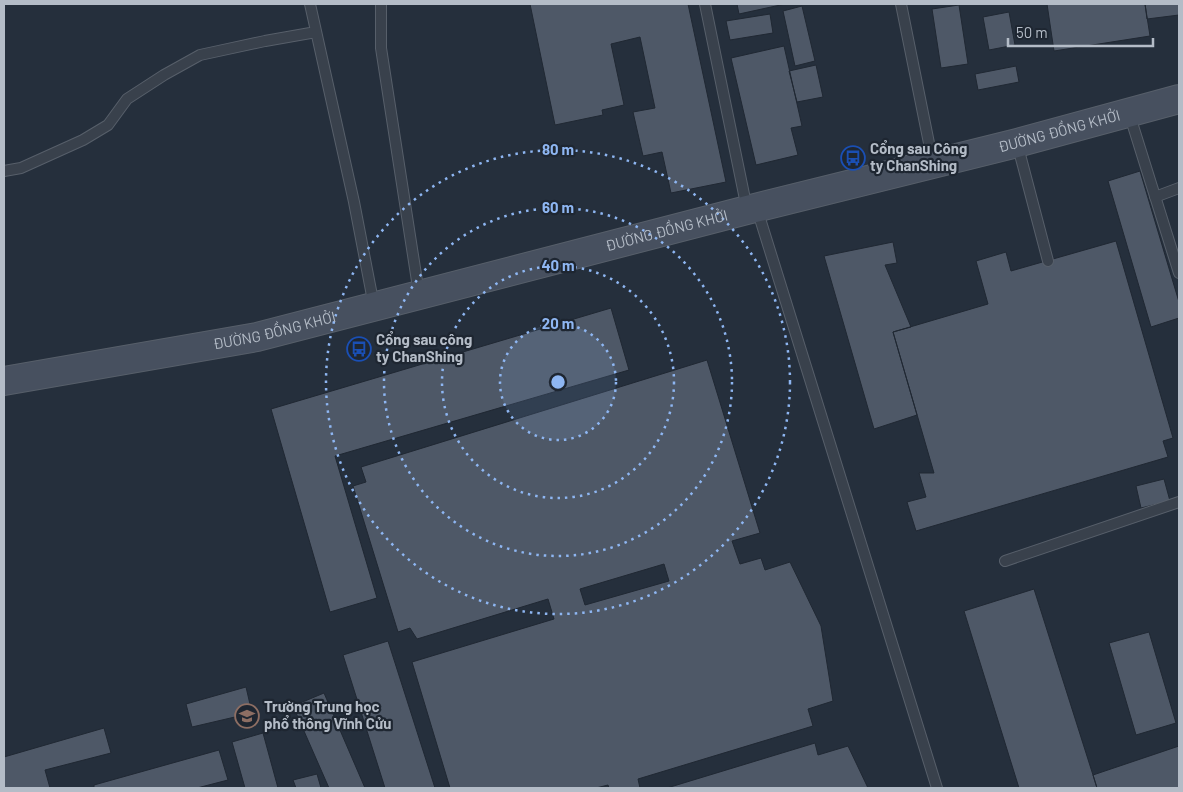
<svg xmlns="http://www.w3.org/2000/svg" width="1183" height="792" font-family="Barlow,sans-serif">
<style>
.building{fill:#4e5867;stroke:#202833;fill-rule:evenodd}
.lines{fill:none;stroke-linecap:round;stroke-linejoin:round}
.lane-casing{stroke:#575f6a;stroke-width:12}
.secondary-casing{stroke:#575f6a;stroke-width:30}
.lane{stroke:#39414c;stroke-width:10}
.secondary{stroke:#47505f;stroke-width:28}
.ring{fill:none;stroke:#8eb6f2;stroke-width:2.5;stroke-dasharray:2.5 5}
.labels{text-anchor:middle;stroke-width:4.5;stroke-linejoin:round;paint-order:stroke}
.street-label{font-size:15px;fill:#b4bcc7;stroke:#1e2631}
.poi-label{font-size:15px;font-weight:bold;fill:#b4bcc7;stroke:#1e2631;text-anchor:start}
.centre{fill:#8eb6f2;stroke:#1e2631;stroke-width:2.5}
.ring-label{font-size:15px;text-anchor:middle;font-weight:bold;fill:#8eb6f2;stroke:#1e2631;stroke-width:4.5;stroke-linejoin:round;paint-order:stroke}
</style>
<rect width="100%" height="100%" fill="#252f3c"/>
<path class="building" d="M530,4h158l38,178 -55,11 -9,-41 -19,4 -10,-44 22,-4 -15,-71 -29,7 13,61 -22,5 1,5 -48,10z
M737,4h48l-46,10z
M1047,4h98l5,32 -96,15z
M1145,4h34v11l-32,4z
M959,5l9,59 -27,4 -9,-59z
M802,6l13,55 -20,5 -12,-55z
M1009,12l6,33 -26,5 -6,-33z
M770,14l3,19 -43,7 -4,-19z
M784,46l18,80 -11,2 7,27 -42,10 -25,-107z
M816,65l7,32 -26,5 -8,-31z
M1016,66l3,16 -41,8 -3,-16z
M1140,171l39,131v16l-28,9 -43,-146z
M1116,241l57,197 -10,3 5,16 -252,74 -9,-29 19,-5 -7,-24h15l-41,-141 95,-28 -12,-43 30,-9 5,19z
M893,242l4,21 -12,2 26,62 -18,5 24,83 -43,14 -50,-173z
M611,308l18,62 -294,86 42,142 -47,14 -59,-203z
M707,360l53,173 -28,8 8,23 21,-6 4,12 25,-8 31,64 12,75 -25,8 5,17 -175,53 2,9h-31l-1,-3 -12,3h-146l-38,-126 142,-43 -6,-20 -131,40 -7,-11 -12,4 -45,-146 13,-4 -5,-15zM664,564l5,17 -84,24 -5,-16z
M1164,479l6,22 -29,7 -5,-22z
M1034,589l59,186 4,13h-78l-55,-177z
M1149,632l27,91 -40,12 -27,-92z
M388,641l47,147h-50l-42,-133z
M246,687l6,26 -60,14 -6,-23z
M324,693l41,95h-36l-36,-82z
M104,728l7,25 -66,17 5,18h-46v-31z
M263,733l15,55h-33l-13,-46z
M815,743l3,12 30,-9 20,42h-201z
M1179,746v42h-82l-4,-13z
M219,750l9,30 -31,8h-103v-3z
M317,774l4,14h-25l-3,-8z"/>
<g class="lines">
<g class="lane-casing">
<path id="lane" d="M310,4l44,198 20,104
M381,4v44l38,246
M705,4l42,205
M901,4l32,159
M1129,113l50,160
M1017,143l31,118
M4,171l17,-3 62,-28 25,-15 19,-26 37,-24 36,-20 65,-14 51,-9
M1155,197l24,-9
M757,209l180,579
M1005,561l174,-59"/>
</g>
<g class="secondary-casing">
<g id="secondary">
<path id="s1" d="M4,381l253,-44 490,-127 270,-67 162,-44"/>
</g>
</g>
<use href="#lane" class="lane"/>
<use href="#secondary" class="secondary"/>
</g>
<circle cx="558" cy="382" r="58" fill="#8eb6f2" fill-opacity=".12"/>
<g class="ring">
<circle cx="558" cy="382" r="58"/>
<circle cx="558" cy="382" r="116"/>
<circle cx="558" cy="382" r="174"/>
<circle cx="558" cy="382" r="232"/>
</g>
<defs>
<g id="bus-ring" transform="scale(1.25)"><circle r="9.5" fill="#1e2631" stroke="#1a4fb4" stroke-width="1.5"/><path d="M-5-6H5V4H4V6H2V4H-2V6H-4V4H-5ZM-3.5-4V0h7V-4ZM-3.5 1.2v1.5H-2V1.2ZM2 1.2v1.5H3.5V1.2Z" fill="#1a4fb4"/></g>
<g id="school-ring" transform="scale(1.25)"><circle r="9.5" fill="#1e2631" stroke="#8d6e63" stroke-width="1.5"/><path d="M0-5L7-2L0 1L-7-2ZM-4 1L0 2.5L4 1V4Q0 6-4 4Z" fill="#8d6e63"/></g>
</defs>
<g fill-rule="evenodd">
<use href="#bus-ring" x="853" y="158"/>
<use href="#bus-ring" x="359" y="349"/>
<use href="#school-ring" x="247" y="716"/>
</g>
<g class="labels">
<g class="street-label">
<text dy="5" stroke="none"><textPath href="#s1" startOffset="1085">ĐƯỜNG ĐỒNG KHỞI</textPath></text>
<text dy="5" stroke="none"><textPath href="#s1" startOffset="680">ĐƯỜNG ĐỒNG KHỞI</textPath></text>
<text dy="5" stroke="none"><textPath href="#s1" startOffset="275">ĐƯỜNG ĐỒNG KHỞI</textPath></text>
</g>
<g class="poi-label">
<text x="870" y="154">Cổng sau Công<tspan x="870" dy="17">ty ChanShing</tspan></text>
<text x="376" y="345">Cổng sau công<tspan x="376" dy="17">ty ChanShing</tspan></text>
<text x="264" y="712">Trường Trung học<tspan x="264" dy="17">phổ thông Vĩnh Cửu</tspan></text>
</g>
</g>
<circle cx="558" cy="382" r="8" class="centre"/>
<g class="ring-label">
<text x="558" y="155">80 m</text>
<text x="558" y="213">60 m</text>
<text x="558" y="271">40 m</text>
<text x="558" y="329">20 m</text>
</g>
<rect width="1183" height="792" fill="none" stroke="#b4bcc7" stroke-width="10"/>
<path d="M1008 38v8h145v-8" fill="none" stroke="#b4bcc7" stroke-width="2.5"/>
<text x="1016" y="38" font-size="15" fill="#b4bcc7" stroke="#1e2631" stroke-width="4" paint-order="stroke">50 m</text>
</svg>
